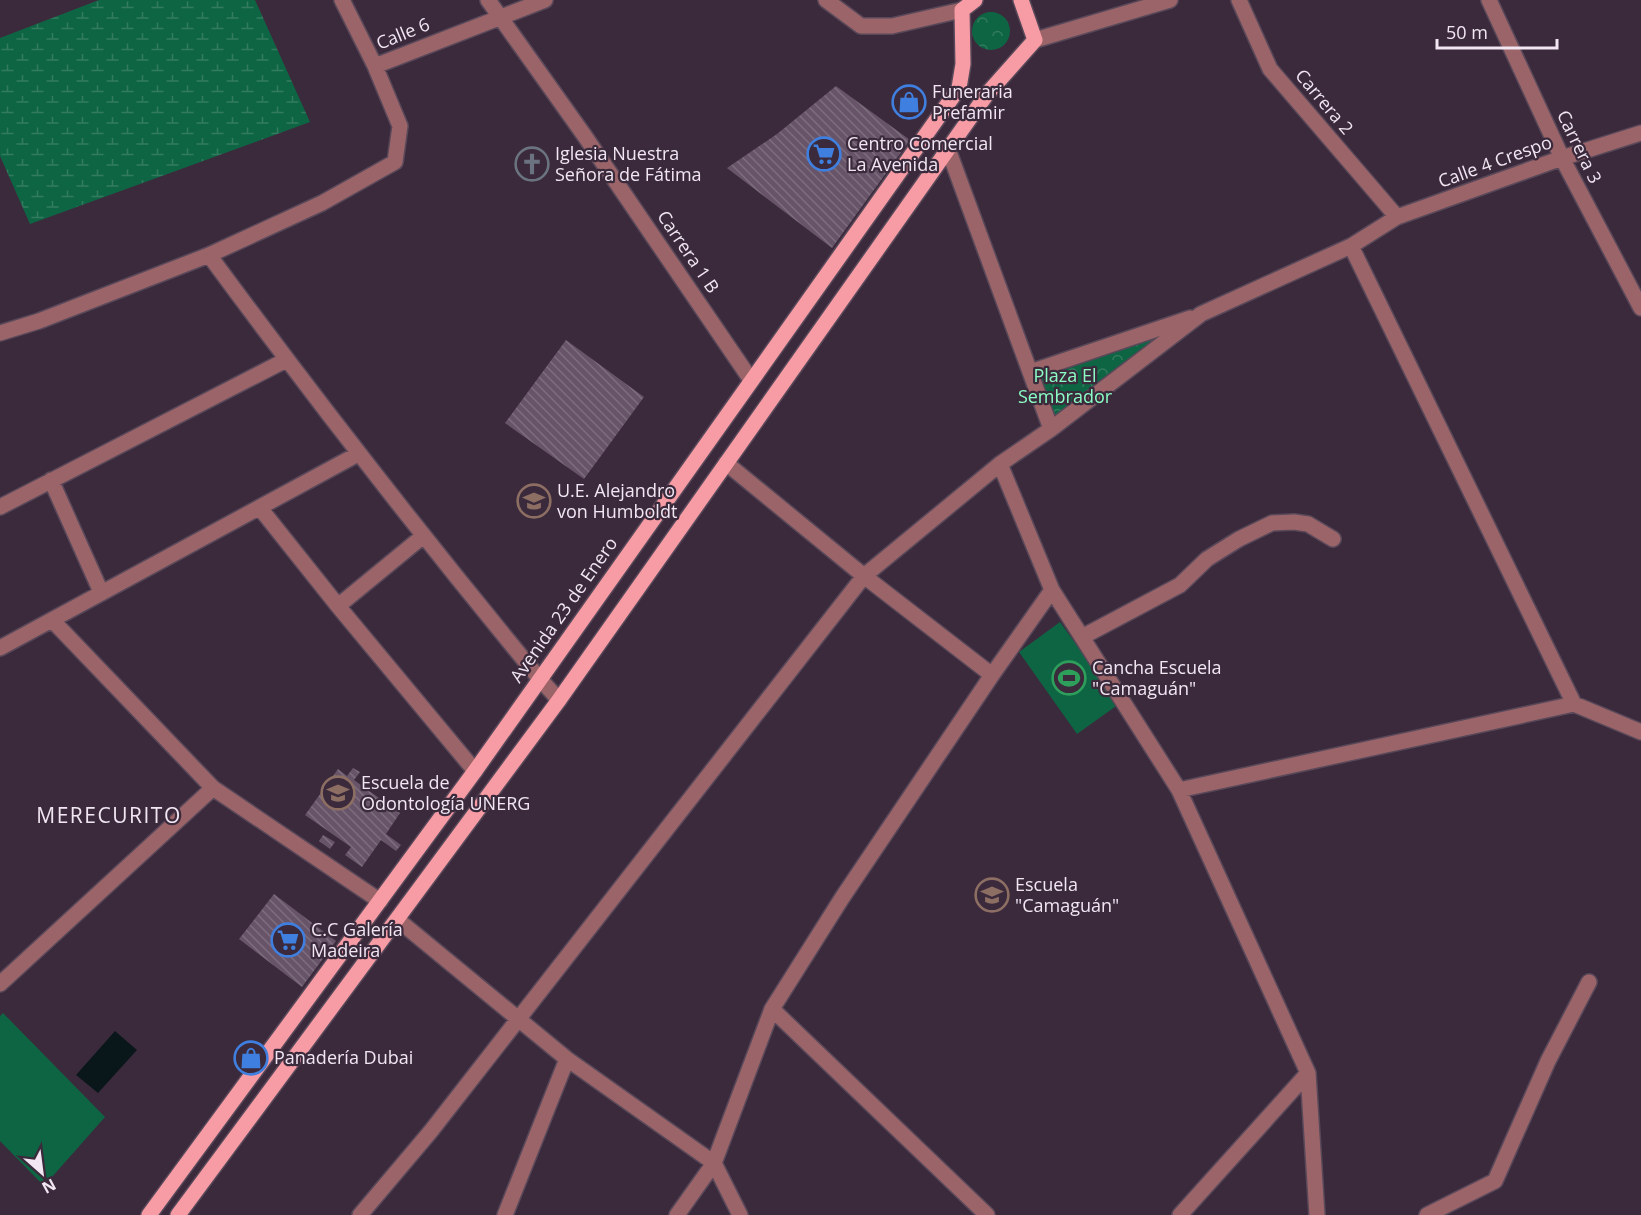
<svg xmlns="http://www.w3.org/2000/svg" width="1641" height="1215" font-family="'Open Sans',sans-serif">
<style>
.grass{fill:#0e6543}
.forest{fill:url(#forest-crowns)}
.wetland{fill:url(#wetland-marsh)}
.water{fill:#0a171a}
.building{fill:url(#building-back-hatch)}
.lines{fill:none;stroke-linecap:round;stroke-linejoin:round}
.minor-casing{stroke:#584859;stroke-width:18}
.major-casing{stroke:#584859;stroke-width:18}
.minor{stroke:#9b6468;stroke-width:15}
.major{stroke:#f79ca4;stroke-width:15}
.labels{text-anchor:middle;stroke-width:4.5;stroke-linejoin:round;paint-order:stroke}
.street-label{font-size:18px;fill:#f1e6f2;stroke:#3b2a3c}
.poi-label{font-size:18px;fill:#f1e6f2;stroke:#3b2a3c;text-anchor:start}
.park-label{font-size:18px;fill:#8bfcc4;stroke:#3b2a3c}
.quarter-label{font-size:21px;letter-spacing:1.5px;fill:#f1e6f2;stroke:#3b2a3c}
</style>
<defs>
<pattern id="forest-crowns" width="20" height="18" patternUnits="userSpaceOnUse" patternTransform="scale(1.5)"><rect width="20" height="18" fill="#0e6543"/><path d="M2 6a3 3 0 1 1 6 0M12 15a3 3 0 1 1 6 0" fill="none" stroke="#327b5f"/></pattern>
<pattern id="wetland-marsh" width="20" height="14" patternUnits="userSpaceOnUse" patternTransform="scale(1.5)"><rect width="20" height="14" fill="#0e6543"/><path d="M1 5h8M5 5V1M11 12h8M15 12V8" fill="none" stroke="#327b5f"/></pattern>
<pattern id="building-back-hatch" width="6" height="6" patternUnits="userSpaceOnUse" patternTransform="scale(1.5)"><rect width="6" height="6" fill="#675468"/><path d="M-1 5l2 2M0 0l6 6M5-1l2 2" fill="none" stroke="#7d6d7e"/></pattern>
</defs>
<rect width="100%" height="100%" fill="#3b2a3c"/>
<path class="grass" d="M1060,622l59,82 -42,30 -58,-82z
M3,1013l102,104 -61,69 -44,-45v-125z"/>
<path class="forest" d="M972 31a19 19 0 1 1 38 0a19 19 0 1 1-38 0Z
M1171,332l-115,86 -17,-44z"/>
<path class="wetland" d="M99,0h156l55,122 -280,102 -30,-68v-118z"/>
<path class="water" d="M115,1031l22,19 -39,43 -22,-18z"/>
<path class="building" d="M836,86l74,54 -78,108 -105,-80 50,-34z
M566,340l78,57 -60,82 -79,-56z
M353,768l7,4 -6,8 46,33 -14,21 15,11 -5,6 -15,-11 -19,27 -17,-12 6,-8 -46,-32 33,-46 9,7z
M323,835l12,7 -5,7 -11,-8z
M274,894l62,47 -34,46 -63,-48z"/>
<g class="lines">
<g class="minor-casing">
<path id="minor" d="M488,0l96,135 167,245
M826,0l35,26h31l70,-16
M1239,0l31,69 127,148
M1489,0l73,158 79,150
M1035,40l135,-40
M375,66l170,-66
M948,149l103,280
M1351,246l223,458
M209,255c106,144 216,285 330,423l20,22
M0,333l39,-12 170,-66 113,-52 73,-41 5,-36 -25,-60 -33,-66
M1030,372l160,-54
M726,463l138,113 128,99
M1000,464l52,126 127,200 129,283 9,142
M51,480l50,112
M0,507l286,-147
M260,508l78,98 137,165
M338,606l84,-69
M52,620l161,168 167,113
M1082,637l98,-52 27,-26 32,-20 33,-16 22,-1 14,2 25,15
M0,648l358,-194
M1179,790l395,-86 67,28
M398,920l169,139 147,104 26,52
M0,984l213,-196
M772,1009l215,206
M360,1215l71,-84 433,-555 136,-112 51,-35 150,-115 150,-68 46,-29 165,-59 79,-25
M505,1215l62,-156
M677,1215l37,-52 58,-154 70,-111 150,-223 60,-85
M1180,1215l128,-142
M1427,1215l68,-34 53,-120 41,-79"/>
</g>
<g class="major-casing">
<path id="major" d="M149,1215l326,-444 484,-683 4,-24 -1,-54 13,-10
M178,1215l381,-515 428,-606 48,-54 -14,-40"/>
</g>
<use href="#minor" class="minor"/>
<use href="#major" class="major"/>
</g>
<defs>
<g id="shop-ring" transform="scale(1.725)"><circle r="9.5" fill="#3b2a3c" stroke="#3f7fe0" stroke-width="1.5"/><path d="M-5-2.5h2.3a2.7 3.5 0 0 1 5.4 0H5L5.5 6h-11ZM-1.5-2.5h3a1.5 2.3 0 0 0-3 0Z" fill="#3f7fe0"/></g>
<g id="supermarket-ring" transform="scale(1.725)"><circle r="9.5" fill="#3b2a3c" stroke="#3f7fe0" stroke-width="1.5"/><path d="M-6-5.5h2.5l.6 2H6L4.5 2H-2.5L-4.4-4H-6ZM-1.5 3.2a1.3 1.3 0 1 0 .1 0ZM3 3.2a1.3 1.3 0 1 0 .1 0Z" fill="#3f7fe0"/></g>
<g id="church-ring" transform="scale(1.725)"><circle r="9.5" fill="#3b2a3c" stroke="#6b7280" stroke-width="1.5"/><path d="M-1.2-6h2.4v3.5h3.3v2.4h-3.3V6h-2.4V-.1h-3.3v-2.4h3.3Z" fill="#6b7280"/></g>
<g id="school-ring" transform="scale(1.725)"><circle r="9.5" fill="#3b2a3c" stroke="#8d6e63" stroke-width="1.5"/><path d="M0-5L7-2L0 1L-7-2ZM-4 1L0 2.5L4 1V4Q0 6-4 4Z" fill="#8d6e63"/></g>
<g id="stadium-ring" transform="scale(1.725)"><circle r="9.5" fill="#3b2a3c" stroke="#2e9e5b" stroke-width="1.5"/><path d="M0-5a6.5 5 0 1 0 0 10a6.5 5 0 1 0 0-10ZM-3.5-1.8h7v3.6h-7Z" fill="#2e9e5b"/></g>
<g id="university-ring" transform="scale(1.725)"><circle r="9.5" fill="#3b2a3c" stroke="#8d6e63" stroke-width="1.5"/><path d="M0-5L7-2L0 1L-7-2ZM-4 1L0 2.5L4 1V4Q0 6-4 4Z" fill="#8d6e63"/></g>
</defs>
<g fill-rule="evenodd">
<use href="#shop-ring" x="909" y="102"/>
<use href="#supermarket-ring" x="824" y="154"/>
<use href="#church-ring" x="532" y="164"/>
<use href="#school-ring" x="534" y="501"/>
<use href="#stadium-ring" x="1069" y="678"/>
<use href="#university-ring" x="338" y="793"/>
<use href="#school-ring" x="992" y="895"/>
<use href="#supermarket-ring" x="288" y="940"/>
<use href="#shop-ring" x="251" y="1058"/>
</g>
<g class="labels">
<g class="street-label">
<text transform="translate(403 34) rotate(-22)" y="6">Calle 6</text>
<text transform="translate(1324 102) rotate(50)" y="6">Carrera 2</text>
<text transform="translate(1579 147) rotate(64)" y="6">Carrera 3</text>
<text transform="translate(1495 162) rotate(-20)" y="6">Calle 4 Crespo</text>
<text transform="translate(688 252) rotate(56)" y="6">Carrera 1 B</text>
<text transform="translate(564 610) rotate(-55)" y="6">Avenida 23 de Enero</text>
</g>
<g class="poi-label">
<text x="932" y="98">Funeraria<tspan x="932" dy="21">Prefamir</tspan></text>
<text x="847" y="150">Centro Comercial<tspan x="847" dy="21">La Avenida</tspan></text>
<text x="555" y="160">Iglesia Nuestra<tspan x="555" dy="21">Señora de Fátima</tspan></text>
<text x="557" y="497">U.E. Alejandro<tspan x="557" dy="21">von Humboldt</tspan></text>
<text x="1092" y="674">Cancha Escuela<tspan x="1092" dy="21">"Camaguán"</tspan></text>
<text x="361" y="789">Escuela de<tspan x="361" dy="21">Odontología UNERG</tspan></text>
<text x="1015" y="891">Escuela<tspan x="1015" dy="21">"Camaguán"</tspan></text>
<text x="311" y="936">C.C Galería<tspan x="311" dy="21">Madeira</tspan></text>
<text x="274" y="1064">Panadería Dubai</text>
</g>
<g class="park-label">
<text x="1065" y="382">Plaza El<tspan x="1065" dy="21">Sembrador</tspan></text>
</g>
<g class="quarter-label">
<text x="109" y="823">MERECURITO</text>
</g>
</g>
<g transform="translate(42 1173) rotate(152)" stroke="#3b2a3c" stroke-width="4.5" paint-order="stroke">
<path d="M0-4.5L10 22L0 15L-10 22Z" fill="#f1e6f2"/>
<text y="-9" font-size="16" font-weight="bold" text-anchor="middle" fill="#f1e6f2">N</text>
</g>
<path d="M1437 39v9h120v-9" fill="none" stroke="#f1e6f2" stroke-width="3"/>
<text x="1446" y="39" font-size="18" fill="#f1e6f2" stroke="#3b2a3c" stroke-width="4.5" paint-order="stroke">50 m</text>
</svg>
